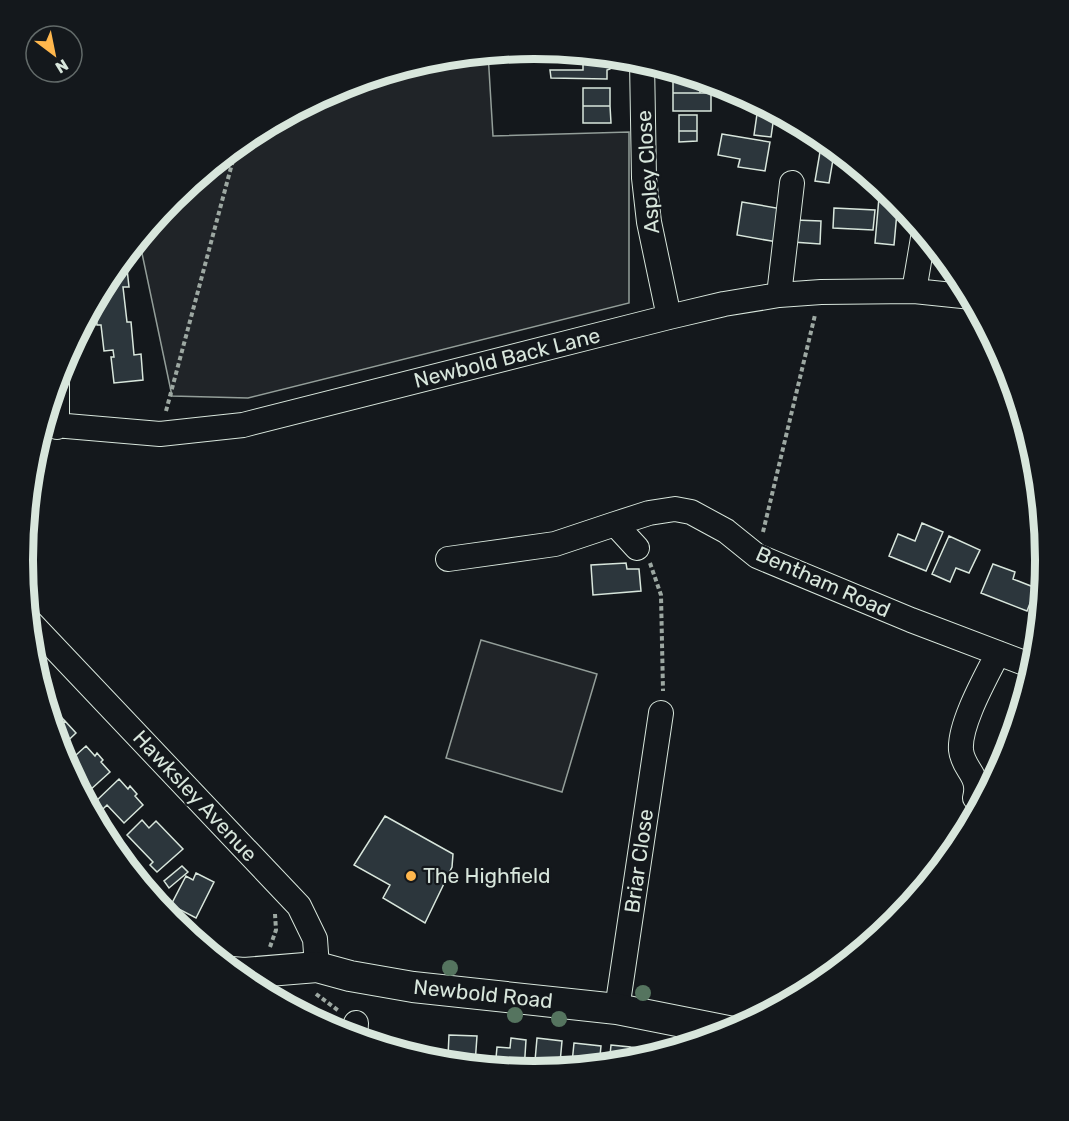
<svg xmlns="http://www.w3.org/2000/svg" width="1069" height="1121" font-family="Rubik,sans-serif">
<style>
.green{fill:#202428;stroke:#939e99;stroke-width:1.5}
.building{fill:#2c363c;stroke:#d8e6dc;stroke-width:1.5}
.lines{fill:none;stroke-linecap:round;stroke-linejoin:round}
.minor-casing{stroke:#d8e6dc;stroke-width:26}
.major-casing{stroke:#d8e6dc;stroke-width:32}
.path{stroke:#9da8a2;stroke-width:4;stroke-dasharray:4.5 3;stroke-linecap:butt}
.minor{stroke:#14181c;stroke-width:24}
.major{stroke:#14181c;stroke-width:30}
.tree{fill:#55745f}
.poi-dot{fill:#ffb74d;stroke:#14181c;stroke-width:2}
.labels{text-anchor:middle;stroke-width:4.5;stroke-linejoin:round;paint-order:stroke}
.street-label{font-size:21px;fill:#d8e6dc;stroke:#14181c}
.poi-label{font-size:21px;fill:#d8e6dc;stroke:#14181c;text-anchor:start}
.rim{fill:none;stroke:#d8e6dc;stroke-width:8}
</style>
<rect width="100%" height="100%" fill="#14181c"/>
<path class="green" d="M488,53l5,83 136,-4v171l-381,95 -76,-2 -33,-157 34,-41 77,-63 89,-48 96,-29z
M481,640l116,34 -35,118 -116,-34z"/>
<path class="building" d="M583,53l27,3v13l-3,1v9l-56,-1 -1,-8h33z
M683,73l17,5v15h-27v-17h10z
M583,88h27v18h-27z
M673,93h38v18h-38z
M583,106h27l1,17h-28z
M757,114l17,2 -3,21 -17,-2z
M679,115h18v16h-18z
M679,131h18v10l-18,1z
M722,134l48,8 -5,29 -27,-4 2,-8 -22,-4z
M821,146l14,2 -6,35 -14,-2z
M880,186l18,15 -4,44 -19,-2z
M742,202l40,7 -5,33 -40,-7z
M834,208l41,2 -2,20 -40,-2z
M795,220l26,1 -1,23 -27,-2z
M128,252l1,8h-3l3,27h-6l4,35h4l3,33 7,-1 2,26 -29,3 -3,-26h3l-1,-7 -9,1 -3,-26h-4l-2,-23 2,-3 7,-1 -2,-8 7,-14z
M922,523l21,9 -17,39 -37,-15 9,-22 17,7z
M949,536l31,14 -11,23 -13,-5 -6,14 -18,-8z
M626,563l1,6h12l2,22 -48,4 -2,-30z
M993,564l22,8 -2,7 23,9 -9,23 -46,-18z
M54,710l11,11 -11,11 -5,-17z
M65,721l11,12 -17,16 -5,-17z
M86,746l9,10 2,-3 6,7 -2,2 9,10 -21,19 -23,-27z
M119,779l9,10 2,-3 7,8 -2,2 8,9 -19,18 -17,-18 -6,6 -7,-8z
M385,816l68,38 -1,13 -27,56 -42,-25 7,-13 -36,-20z
M142,820l7,8 7,-7 27,28 -26,23 -7,-7 3,-3 -26,-27z
M182,866l6,6 -19,16 -5,-7z
M196,873l18,9 -18,36 -25,-13 15,-29 7,4z
M449,1035l28,1 -2,28 -15,-1v-6l-12,-1z
M511,1038l15,2 -2,31 -29,-2 2,-22 13,1z
M537,1038l25,3 -2,22 -20,-2 -1,11h-13l1,-12 8,1z
M574,1043l27,3 -2,20 -20,2v-4l-7,-1z
M611,1045l19,2 -1,16 -20,2z
M630,1047l19,2 -1,10 -19,4z"/>
<g class="lines">
<g class="minor-casing">
<path id="minor" d="M642,61l2,117 5,44 20,95
M914,291l10,-59
M779,295l13,-112
M57,381v46
M43,424l117,10 83,-9 426,-108 55,-13 55,-9 42,-3 93,-1 58,6
M637,548l-22,-24 34,-11 26,-4 16,3 35,19 31,25 154,64 124,47
M448,559l107,-15 60,-20
M28,620l271,286 16,33 2,28
M975,798c6,-23 -12,-28 -14,-48 -2,-26 25,-73 37,-97
M617,1009l44,-296
M355,1039l1,-16"/>
</g>
<g class="major-casing">
<path id="major" d="M232,972l12,1 73,-6 33,9 63,11 204,22 116,23"/>
</g>
<path class="path" d="M166,411l71,-266
M763,532l52,-217
M650,563l11,32 2,96
M270,947l6,-17 -1,-16
M316,994l23,17"/>
<use href="#minor" class="minor"/>
<use href="#major" class="major"/>
</g>
<g class="tree">
<circle cx="450" cy="968" r="8"/>
<circle cx="643" cy="993" r="8"/>
<circle cx="515" cy="1015" r="8"/>
<circle cx="559" cy="1019" r="8"/>
</g>
<circle class="poi-dot" cx="411" cy="876" r="6"/>
<g class="labels">
<g class="street-label">
<text transform="translate(648 172) rotate(-94)" y="7">Aspley Close</text>
<text transform="translate(507 358) rotate(-14)" y="7">Newbold Back Lane</text>
<text transform="translate(823 582) rotate(24)" y="7">Bentham Road</text>
<text transform="translate(195 796) rotate(47)" y="7">Hawksley Avenue</text>
<text transform="translate(639 861) rotate(-82)" y="7">Briar Close</text>
<text transform="translate(483 994) rotate(6)" y="7">Newbold Road</text>
</g>
<g class="poi-label">
<text x="423" y="883">The Highfield</text>
</g>
</g>
<path d="M0 0H1069V1121H0ZM33 560a501 501 0 1 1 1002 0a501 501 0 1 1-1002 0Z" fill="#14181c" fill-rule="evenodd"/>
<path class="rim" d="M33 560a501 501 0 1 1 1002 0a501 501 0 1 1-1002 0Z"/>
<g transform="translate(54 54) rotate(148)"><circle r="28" fill="#14181c" stroke="#626a69" stroke-width="1.5"/>
<path d="M0-4.5L10 22L0 15L-10 22Z" fill="#ffb74d"/>
<text y="-9" font-size="16" font-weight="bold" text-anchor="middle" fill="#d8e6dc">N</text>
</g>
</svg>
